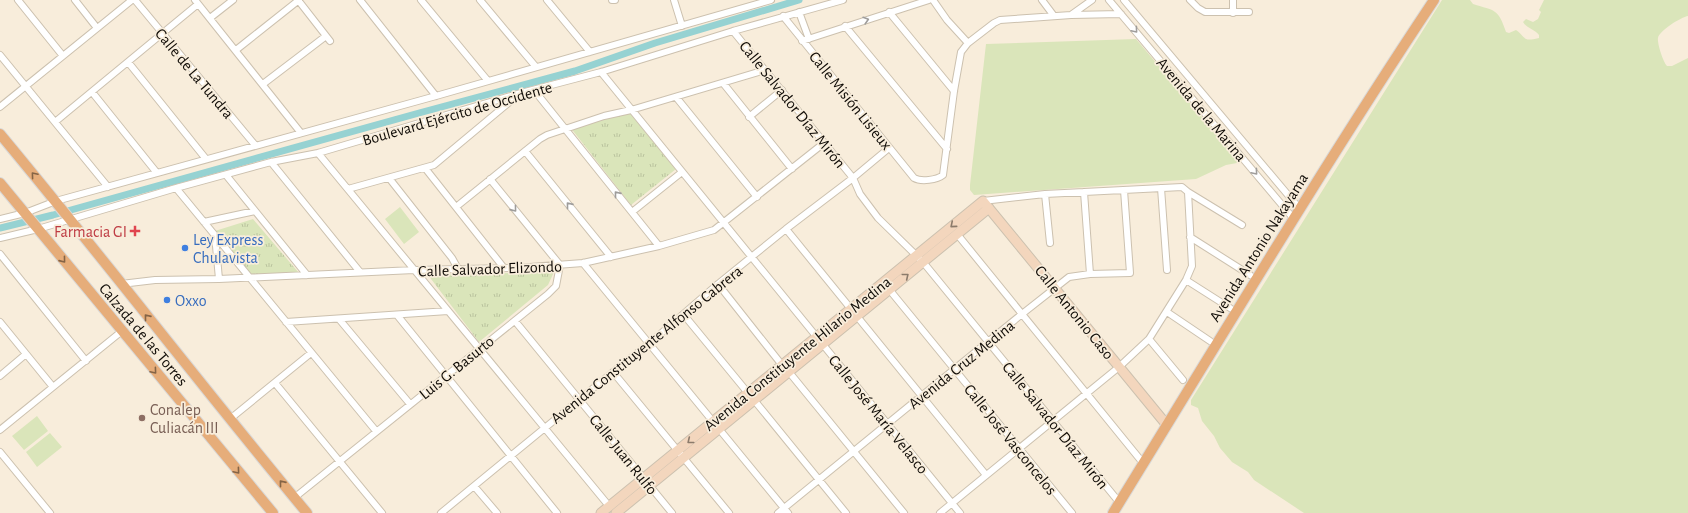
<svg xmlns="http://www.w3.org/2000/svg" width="1688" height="513" font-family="'Alegreya Sans',sans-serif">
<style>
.green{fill:#dae5ba}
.park{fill:url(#park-tufts)}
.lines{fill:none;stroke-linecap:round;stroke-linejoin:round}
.canal{stroke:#96d2d2;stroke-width:7}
.street-casing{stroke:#ccc1af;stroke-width:8}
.secondary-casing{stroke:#ccc1af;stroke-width:11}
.primary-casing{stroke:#d9d8d7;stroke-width:12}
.street{stroke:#fff;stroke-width:6}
.secondary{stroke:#f3d6bd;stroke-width:9}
.primary{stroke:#e6ad7a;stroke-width:10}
.oneway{stroke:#9f9d9b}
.oneway2{stroke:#856446}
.oneway3{stroke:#8c7b6b}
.health-dot{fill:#e0444e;stroke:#f8eddb;stroke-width:1.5}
.shop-dot{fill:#3f7fe0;stroke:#f8eddb;stroke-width:1.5}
.education-dot{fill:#8d6e63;stroke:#f8eddb;stroke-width:1.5}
.labels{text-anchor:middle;stroke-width:3.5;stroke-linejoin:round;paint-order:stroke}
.street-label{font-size:16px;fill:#0f0b06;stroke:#f8eddb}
.health-label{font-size:16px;fill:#be3a42;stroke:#f8eddb;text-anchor:end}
.shop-label{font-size:16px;fill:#366cbe;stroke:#f8eddb;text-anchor:start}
.education-label{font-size:16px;fill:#785e54;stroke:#f8eddb;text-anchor:start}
</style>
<defs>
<pattern id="park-tufts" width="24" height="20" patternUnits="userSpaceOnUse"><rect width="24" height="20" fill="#dae5ba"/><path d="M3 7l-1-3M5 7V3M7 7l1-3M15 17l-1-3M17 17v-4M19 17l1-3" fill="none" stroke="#bac39e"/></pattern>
</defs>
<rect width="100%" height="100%" fill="#f8eddb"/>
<path class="green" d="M1442,0h28l3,4c22,7 25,4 33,28l3,1 7,-3c11,8 6,12 23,8v-3c-4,-6 -12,-6 -16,-13l3,-3 7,3 5,-3 3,-7 -2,-2 5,-10h144v16c-7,1 -29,15 -30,22 -1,5 5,24 9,28h5l16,-8v455h-384l-50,-33 -6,-8 -16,-10 -12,-14 -6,-12 -12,-15 -4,-13 -7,-3v-5z
M1136,39l102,121 -1,3 -11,2 -30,14 -222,16 -4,-5v-5l16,-141z
M400,207l19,25 -15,12 -19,-25z
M37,416l11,15 -24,19 -12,-14z
M50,433l12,14 -25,20 -11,-15z"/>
<path class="park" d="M630,113l46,56 -45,36 -61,-78z
M253,219l46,54 -47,3 -37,-45z
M554,272l-6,13 -69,57 -51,-67z"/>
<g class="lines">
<path class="canal" d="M0,228l53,-13 366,-102 156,-42 80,-28 144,-43"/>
<g class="street-casing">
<path id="street" d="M18,0l45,56
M75,0l22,28
M135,0l120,145
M195,0l106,133
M298,0l32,41
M360,0l76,96
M421,0l67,81
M480,0l56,67
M547,0l43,52
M612,0h3
M674,0l8,26
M933,0l14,20 21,23
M1042,0l12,16
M1109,0l184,218
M1124,0l175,208
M1190,0l8,8 7,4h44
M799,12l10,27
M889,12l65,79
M1233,13v-13
M1071,15l50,-1
M783,16l131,162c7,4 23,2 29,-3l11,-84 7,-39 7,-9 26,-20 6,-3 71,-5 21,-15
M210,18l23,-18
M845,26l102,123
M733,31l120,147 7,16 18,24 45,44 196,240
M802,41l127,-41
M236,50l63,-50
M0,55l108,132
M128,62l78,97
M601,72l359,441
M723,83l69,86
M263,84l63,-48
M534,90l125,156
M92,92l65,81
M676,97l81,100
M0,107l132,-107
M749,117l33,-27
M55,122l143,-118
M525,151l86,106
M318,153l291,353
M271,162l89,110
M425,168l79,100
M226,175l81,100
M389,178l63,80 6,11
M176,188l200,243
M1161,188l6,82
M348,189l86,-24 84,-70
M1084,192l6,82
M1188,192l54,33
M1045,194l5,49
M456,207l84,-68 7,-4 57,-19 27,-6 134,-40
M632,212l50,-40
M0,219l25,-6 31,-12 380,-105 335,-96
M204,222l51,-11
M786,229l200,246
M957,234l186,229
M215,235l4,44
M1190,237l60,38
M0,238l38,-9 138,-41 95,-26 47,-9 203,-60 80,-21 132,-41 110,-31
M0,254l86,107
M583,263l205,250
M1186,280l44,28
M121,284l34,-4 64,-1 195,-9 102,-2 67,-5 76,-17 55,-16 110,-87
M718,284l64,81
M888,288l184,225
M1167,312l43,29
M397,315l160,198
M684,315l64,78
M339,319l71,85
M515,321l157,192
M0,322l53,65
M286,322l162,-11
M1149,339l34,41
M613,372l116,141
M789,372l115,141
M0,376l26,-22
M275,383l107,130
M754,400l92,113
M230,419l81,-66
M0,430l122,-99
M0,452l50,61
M474,486l23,27
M294,498l254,-204 8,-8 4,-21 -70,-86
M441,513l172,-141 37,-29 68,-59 68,-55 67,-51 36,-30
M778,513l244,-199 47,-37 21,-3 40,-1 -6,-83
M940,513l179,-146 30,-28 37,-59 6,-14 -4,-74 -6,-5 -137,7 -62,7"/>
</g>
<g class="secondary-casing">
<path id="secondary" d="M601,513l382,-312 183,223
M616,513l373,-305"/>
</g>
<g class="primary-casing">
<path id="primary" d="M0,134c104,125 203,254 307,379
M0,183l273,330
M1113,513c106,-172 209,-345 321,-513"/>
</g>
<use href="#street" class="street"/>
<use href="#secondary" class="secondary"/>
<use href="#primary" class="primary"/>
</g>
<defs><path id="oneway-chevron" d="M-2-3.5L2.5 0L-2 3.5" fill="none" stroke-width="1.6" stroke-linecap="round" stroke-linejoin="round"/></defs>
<g class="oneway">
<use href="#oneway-chevron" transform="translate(866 20) rotate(-17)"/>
<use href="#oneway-chevron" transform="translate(1135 30) rotate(50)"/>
<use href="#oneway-chevron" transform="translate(1255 172) rotate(50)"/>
<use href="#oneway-chevron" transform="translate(617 194) rotate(-129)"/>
<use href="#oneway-chevron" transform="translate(569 205) rotate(-129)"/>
<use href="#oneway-chevron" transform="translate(514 209) rotate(51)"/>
</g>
<g class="oneway2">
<use href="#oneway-chevron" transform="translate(34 175) rotate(-130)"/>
<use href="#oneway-chevron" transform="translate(63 260) rotate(51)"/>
<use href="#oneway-chevron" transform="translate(147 317) rotate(-129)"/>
<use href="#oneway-chevron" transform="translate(154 371) rotate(50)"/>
<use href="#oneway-chevron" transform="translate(237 471) rotate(50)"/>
<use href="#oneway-chevron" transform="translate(282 483) rotate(-129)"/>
</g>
<g class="oneway3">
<use href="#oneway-chevron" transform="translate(953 225) rotate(140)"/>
<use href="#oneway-chevron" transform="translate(906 276) rotate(-39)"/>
<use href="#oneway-chevron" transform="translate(690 441) rotate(141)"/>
</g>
<path class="health-dot" d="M133 225h4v4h4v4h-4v4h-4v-4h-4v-4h4z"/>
<g class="shop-dot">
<circle cx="185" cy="248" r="4"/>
<circle cx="167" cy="300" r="4"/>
</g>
<circle class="education-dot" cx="142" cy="418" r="4"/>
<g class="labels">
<g class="street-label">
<text transform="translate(195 73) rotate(50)" y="6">Calle de La Tundra</text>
<text transform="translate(851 100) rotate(51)" y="6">Calle Misión Lisieux</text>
<text transform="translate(793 104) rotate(51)" y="6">Calle Salvador Díaz Mirón</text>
<text transform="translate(1202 109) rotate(50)" y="6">Avenida de la Marina</text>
<text transform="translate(457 113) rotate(-16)" y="6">Boulevard Ejército de Occidente</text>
<text transform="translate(1258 247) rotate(-58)" y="6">Avenida Antonio Nakayama</text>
<text transform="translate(490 268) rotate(-2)" y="6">Calle Salvador Elizondo</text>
<text transform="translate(1075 312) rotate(51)" y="6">Calle Antonio Caso</text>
<text transform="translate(144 334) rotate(50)" y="6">Calzada de las Torres</text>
<text transform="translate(646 344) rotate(-39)" y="6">Avenida Constituyente Alfonso Cabrera</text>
<text transform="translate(797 353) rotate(-39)" y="6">Avenida Constituyente Hilario Medina</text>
<text transform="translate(961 364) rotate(-39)" y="6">Avenida Cruz Medina</text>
<text transform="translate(456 367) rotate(-39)" y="6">Luis G. Basurto</text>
<text transform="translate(879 414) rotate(51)" y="6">Calle José María Velasco</text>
<text transform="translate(1056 425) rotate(51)" y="6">Calle Salvador Díaz Mirón</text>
<text transform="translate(1011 439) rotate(51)" y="6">Calle José Vasconcelos</text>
<text transform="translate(624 454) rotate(51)" y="6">Calle Juan Rulfo</text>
</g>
<g class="health-label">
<text x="127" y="237">Farmacia GI</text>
</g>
<g class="shop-label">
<text x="193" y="245">Ley Express<tspan x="193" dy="18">Chulavista</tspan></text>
<text x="175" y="306">Oxxo</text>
</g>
<g class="education-label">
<text x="150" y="415">Conalep<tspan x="150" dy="18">Culiacán III</tspan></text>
</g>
</g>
</svg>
